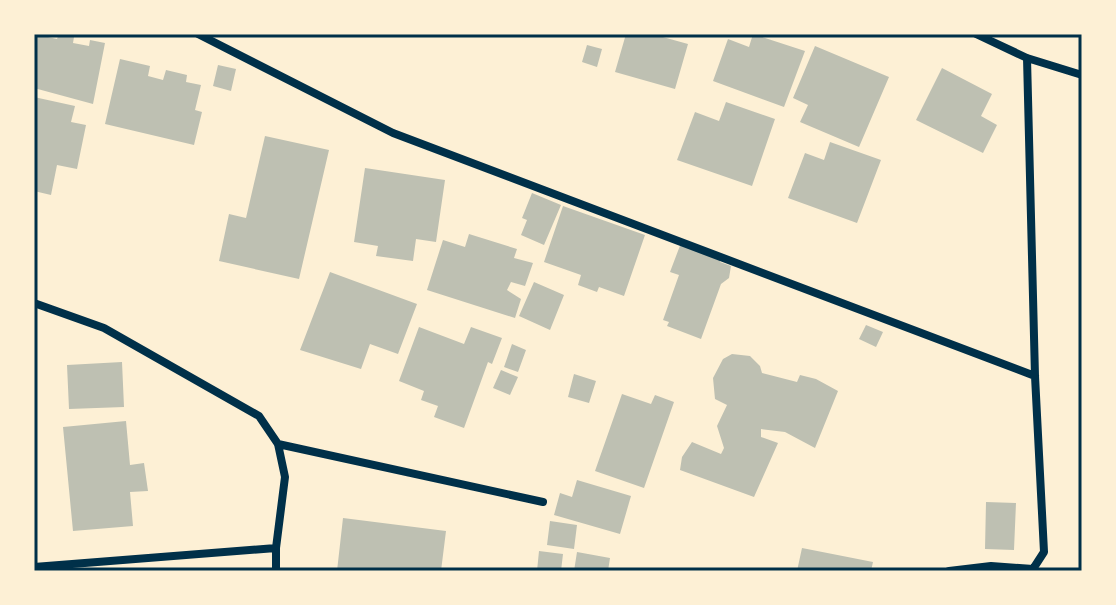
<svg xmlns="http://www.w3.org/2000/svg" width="1116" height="605" font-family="Lato,sans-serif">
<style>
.building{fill:#bec0b2}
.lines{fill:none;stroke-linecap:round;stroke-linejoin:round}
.minor{stroke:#003049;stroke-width:8}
.neatline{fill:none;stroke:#003049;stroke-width:3}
</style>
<rect width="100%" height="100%" fill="#fdf0d5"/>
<path class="building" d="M34,34l23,5 2,-5 15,3 -1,6 16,3 1,-6 15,3 -12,61 -59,-16z
M626,34h26l36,10 -13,45 -60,-17z
M753,34l52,17 -21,56 -71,-26 15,-42 21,8z
M587,45l15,4 -5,18 -15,-5z
M815,46l74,31 -30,70 -59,-25 8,-17 -15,-7z
M120,59l30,7 -2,10 15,4 3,-10 21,5 -1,7 15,3 -6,25 7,2 -8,33 -89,-21z
M218,65l18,4 -5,22 -18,-5z
M942,68l50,26 -11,22 16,9 -14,28 -67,-33z
M34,97l41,9 -4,16 15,3 -9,44 -20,-4 -6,30 -17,-4z
M726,102l49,17 -23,67 -75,-26 18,-48 24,9z
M265,136l64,14 -30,129 -80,-18 10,-47 17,4z
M830,142l51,18 -24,63 -69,-25 17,-45 19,7z
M365,168l80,12 -9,62 -20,-3 -3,22 -37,-5 2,-10 -24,-4z
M532,193l29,12 -17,40 -23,-10 6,-15 -5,-2z
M563,206l82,29 -21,61 -25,-9 -2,5 -19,-7 3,-10 -37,-13z
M469,234l48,15 -3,9 19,5 -8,23 -14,-4 -4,8 14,9 -6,19 -88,-28 16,-50 22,7z
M681,243l40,15 -1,4 11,4 -2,12 -8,6 -20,55 -34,-13 2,-4 -6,-2 16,-45 -9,-3z
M330,272l87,32 -19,50 -28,-10 -9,25 -61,-19z
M534,282l30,13 -14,35 -31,-14z
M866,325l17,7 -7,15 -17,-8z
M419,327l45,17 7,-17 31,11 -10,26 -4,-2 -24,66 -30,-11 4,-11 -17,-6 3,-9 -25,-10z
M512,344l14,6 -8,22 -14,-5z
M732,354l18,2 10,10 2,7 35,9 3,-7 16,4 22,12 -23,57 -30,-16 -24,-3v8l17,6 -24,54 -74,-27 2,-13 10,-15 29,12 3,-6 -7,-22 10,-21 -12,-6 -2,-21 10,-19z
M122,362l2,45 -55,2 -2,-44z
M501,370l17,7 -8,18 -17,-7z
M574,374l22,7 -7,22 -21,-6z
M622,394l29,10 4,-9 19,7 -30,86 -49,-17z
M126,421l4,44 14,-2 4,28 -18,1 3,34 -60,5 -10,-104z
M577,480l54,16 -11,38 -66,-19 6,-22 12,4z
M986,502l30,1 -2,47 -29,-1z
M343,518l103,13 -5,40h-104z
M550,521l27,4 -3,24 -27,-4z
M802,548l71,14 -2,9h-74z
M539,551l24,3 -2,17h-24z
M577,552l33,6 -2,13h-34z"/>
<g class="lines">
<path class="minor" d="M198,34l195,99 642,243
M976,34l51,24 55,17
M34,303l70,25 155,88 19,28 7,33 -9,71v23
M278,444l265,58
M34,567l242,-19
M949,571l42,-5 42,3 11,-17 -9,-176 -8,-318"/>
</g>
<rect width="1116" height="605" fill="none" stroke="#fdf0d5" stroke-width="72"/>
<rect x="36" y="36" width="1044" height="533" class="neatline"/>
</svg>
